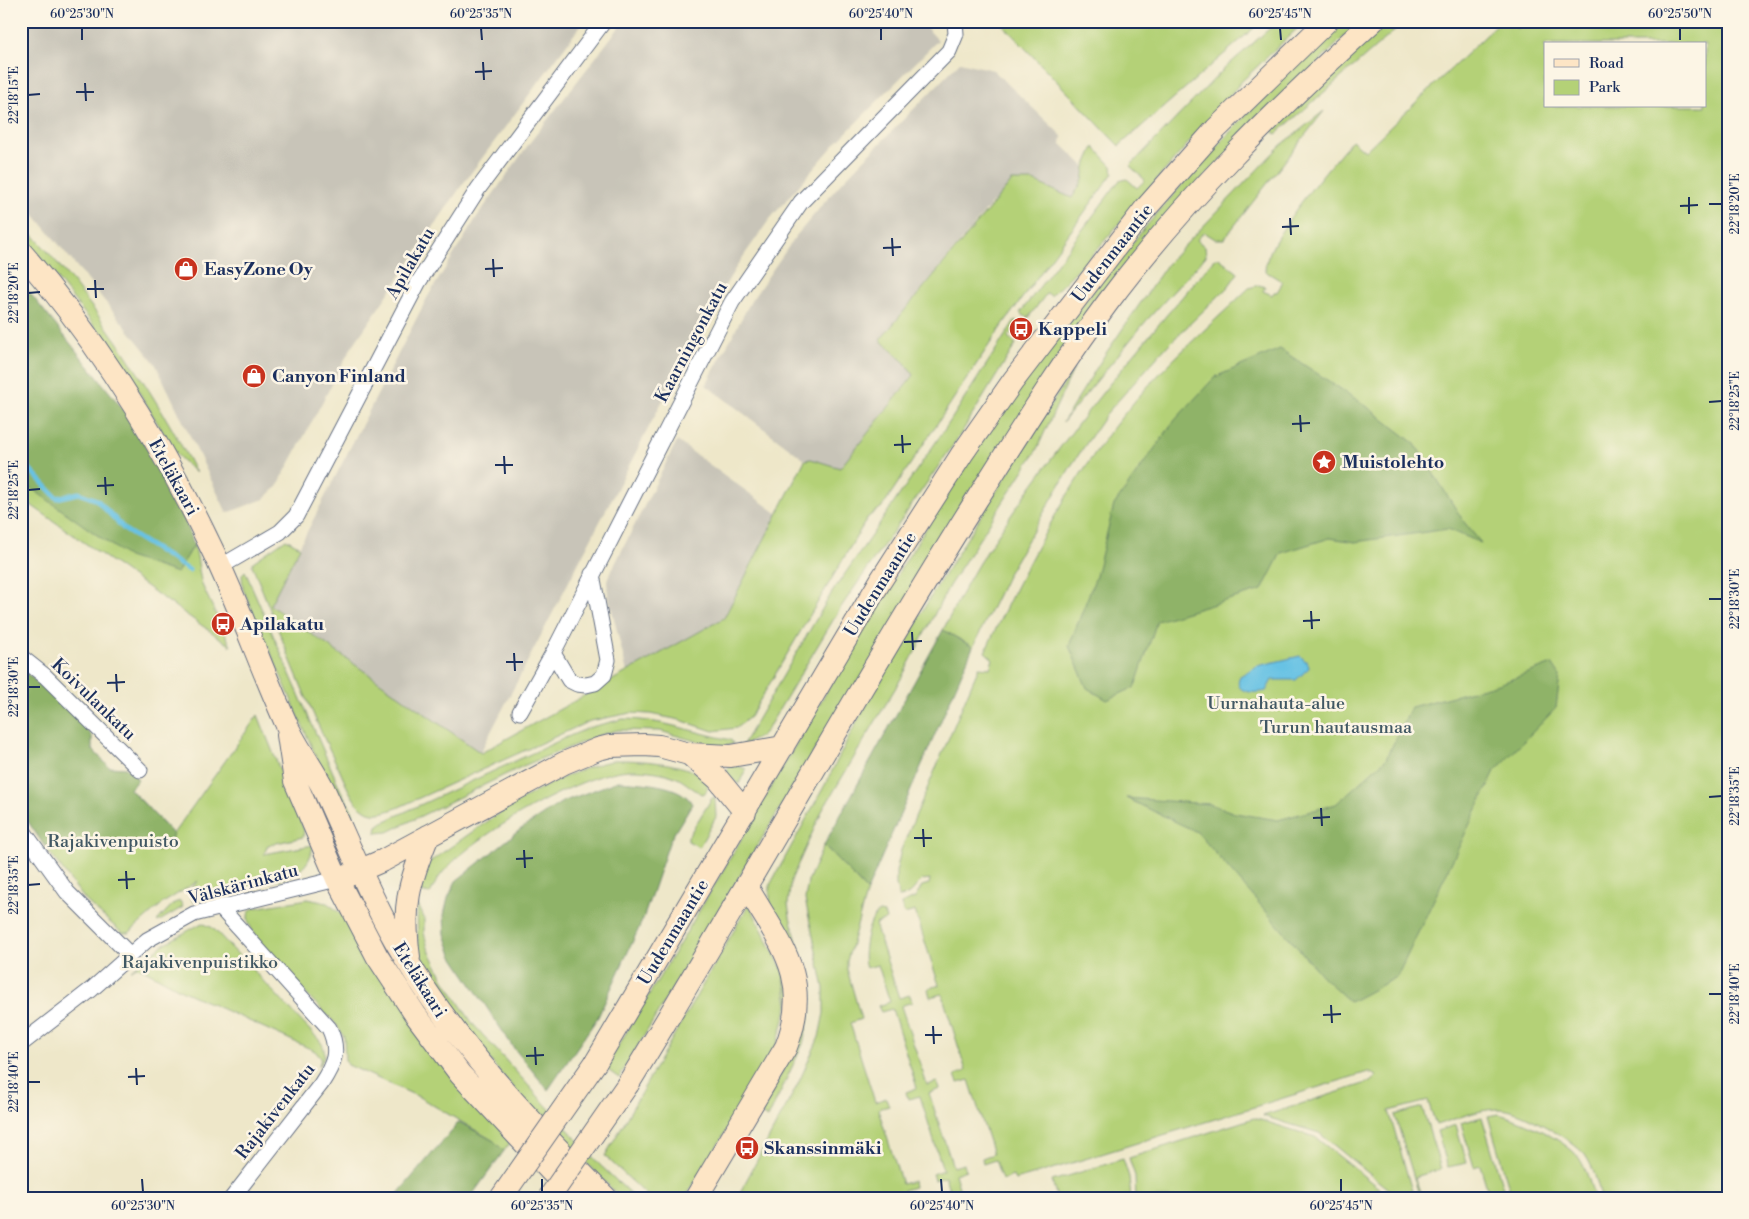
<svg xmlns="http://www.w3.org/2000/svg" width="1749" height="1219" font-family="'Libre Bodoni',serif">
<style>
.industrial{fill:#c8c4b8}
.green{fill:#b4d177;stroke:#68806a;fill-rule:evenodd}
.forest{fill:#8fb368;stroke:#557163}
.water{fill:#67c2e4;stroke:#4178a1}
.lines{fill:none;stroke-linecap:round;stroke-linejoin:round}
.stream{stroke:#67c2e4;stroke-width:5}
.minor-casing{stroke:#656f83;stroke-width:17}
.secondary-casing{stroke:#656f83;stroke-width:24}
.minor{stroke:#fff;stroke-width:15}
.secondary{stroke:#fde5c5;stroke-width:22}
.secondary-bridge-casing{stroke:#656f83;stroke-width:24;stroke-linecap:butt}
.secondary-bridge{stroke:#fde5c5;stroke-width:22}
.ticks{fill:none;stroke:#1b2f5e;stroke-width:2}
.labels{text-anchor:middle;stroke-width:5;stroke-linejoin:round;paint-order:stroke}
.street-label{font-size:18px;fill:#1b2f5e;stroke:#fcf5e5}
.poi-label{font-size:18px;font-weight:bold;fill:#1b2f5e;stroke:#fcf5e5;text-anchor:start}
.park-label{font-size:18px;fill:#415864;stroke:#fcf5e5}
.neatline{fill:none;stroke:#1b2f5e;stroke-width:2}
.ticks-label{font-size:12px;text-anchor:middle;fill:#1b2f5e}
</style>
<rect width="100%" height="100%" fill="#fcf5e5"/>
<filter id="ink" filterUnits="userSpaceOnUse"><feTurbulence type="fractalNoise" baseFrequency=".02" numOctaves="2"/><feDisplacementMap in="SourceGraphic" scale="10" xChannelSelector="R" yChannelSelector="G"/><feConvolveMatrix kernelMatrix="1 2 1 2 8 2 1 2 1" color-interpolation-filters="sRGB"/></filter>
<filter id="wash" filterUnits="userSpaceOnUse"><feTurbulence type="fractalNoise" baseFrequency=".0096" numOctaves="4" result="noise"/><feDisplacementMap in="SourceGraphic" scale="20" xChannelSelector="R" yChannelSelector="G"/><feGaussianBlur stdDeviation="1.12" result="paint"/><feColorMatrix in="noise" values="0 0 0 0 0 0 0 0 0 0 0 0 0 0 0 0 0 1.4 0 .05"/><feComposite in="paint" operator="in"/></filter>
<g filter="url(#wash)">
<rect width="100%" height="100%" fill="#eee7c9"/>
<path class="industrial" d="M21,21h563l-122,164 -112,165 -73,137 -13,12 -37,14 -72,-150 -134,-165z
M624,21h296l18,19 -103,104 -66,76 -31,44 -32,53 -226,436 -210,-149 157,-306 50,-81 54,-76z
M960,62l33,8 69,66 -1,8 24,23 -2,13 -11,18 -39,-17 -41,22 -112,137 25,23 9,11 -74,94 -29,-9 -6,1 -99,-75 45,-84 45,-65 45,-53z
M677,441l101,73 -54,103 -96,59 -20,-82 -1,-14z"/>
<path class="green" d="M999,21h263l-143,125z
M1278,21h27l-63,60 -149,173 -42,42 -4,-3 -19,25 -8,-5 99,-132 8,-2 10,9 8,-8 -15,-14 94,-97z
M1342,21h18l-174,174 -370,553 -197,330 -14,-10c38,-64 78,-129 116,-194 65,-112 128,-224 197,-333 19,-29 36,-59 56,-88 106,-155 229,-304 368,-432z
M1389,21h17l-130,113 -4,-3z
M1496,21h16l5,8 10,-8h201v1177h-127c-3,-14 -8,-32 -16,-43 -12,-15 -67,-47 -86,-46 -21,0 -43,10 -63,16l-8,-24 -39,10 25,87h-15l-80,-65 -56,-17 107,-34 7,-6 -9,-4 -322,99 -31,9 -2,-4 -11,4 -7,-20 -12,4 -1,-6 11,-4 -24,-74 -11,3 -3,-8 11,-4 -24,-77 -12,3 -2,-8 11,-4 -24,-74 -11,3 -3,-10 14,-6 7,-12 7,-2 1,-5 -8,1c-9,8 -10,16 -23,17l-3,-12v-13l5,-22 78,-183 11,1 3,-9 -8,-7c42,-91 95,-192 164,-267 31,-34 67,-65 100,-97l10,-3 6,2 -2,4 9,4 2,-3h3l6,-10 -18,-11c-1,-29 67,-108 87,-131l13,11 133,-127zM1545,44h160v62h-160z
M1324,111l-100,128h-9l-11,-7 -7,8 8,7 1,9 -60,65 -83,101 41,-66 64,-93 111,-116z
M1094,147l18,19 1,7 -114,157 -117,177 -14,10 -118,200 -14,11 -23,3 -33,-11 -30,-6 -19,-1 -41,8 -193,87c-10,3 -22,9 -32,2 -13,-8 -20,-28 -26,-41 -33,-66 -59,-136 -87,-204l1,-3 33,-23 14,8 -30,58 211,148 243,-135 81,-158 6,-1 29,9 74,-93 -9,-12 -25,-23 132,-159h21l39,17 11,-18 2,-13z
M21,222c66,70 131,165 175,251l-20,-19 -44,-74 -43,-61 -68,-86z
M1219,258l19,15 -10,14 -60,58 -61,68 -36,53 -62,106 -36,75 -30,-17c12,-23 23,-46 36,-67 70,-108 151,-207 236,-304z
M1015,320l4,3 -11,14 8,7 -56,91 -119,172 -73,121 -7,8 -19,10 89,-152 116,-168z
M1074,368l-38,83 -87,135 -47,91 -80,134 -31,69 -3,24 2,13 19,67 1,28 -7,32 -35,74 -7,-4 36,-72 -27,-138v-19l56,-102 31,-62 82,-138z
M21,396l156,177 17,-28c5,14 4,28 9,42l28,59 -210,-148z
M245,571l96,220 13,23 -7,5 -13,-21 -91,-209 -1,-14z
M21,675l152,159 85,-119 46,115 -1,7 -35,8 -4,9 49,-9c-3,20 -12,27 -31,34l-89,23 -4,-10 9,-11 -35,22 -34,30h-7l-36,-32 -43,-57 9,4z
M623,719c38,0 72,14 108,21l2,4 -13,4 -60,-17 -42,-1 -18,5 -77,31 -135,66 -12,1 1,-7 4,-3 184,-85 26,-11z
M615,760c22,0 81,2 94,23l-3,9 -3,2c-9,-3 -17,-12 -26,-16 -12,-6 -31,-8 -45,-8 -46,0 -151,62 -183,96 -9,8 -14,17 -19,28l-15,-3 11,-25 5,-5c54,-38 118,-87 184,-101z
M731,764l15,5 -7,15 -14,-10z
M715,797l1,20 -17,30 -11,-6v-4l24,-39z
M824,845l43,46 -20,70v8l14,50 -11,4 25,79 11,-4 3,8 -11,3 24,75 11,-3 1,6 -10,3 2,8h-169l61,-114 21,-47 5,-24v-25l-19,-89 3,-18z
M308,899l19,4 19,14 164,226 -6,8 -10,-10 -75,-44 -71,-32 -3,-5 -1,-23 -8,-13c-17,-18 -90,-86 -88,-107 0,-5 3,-7 6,-9z
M180,901l3,6 -25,15 -1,-1 17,-18z
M417,902l7,16v15l4,15 16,32 29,44 127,141 35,33h-14l-99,-100 -28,-33 -58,-82 -18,-33z
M749,904l34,67 5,35 -13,45 -90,147h-35l-45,-42z
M879,912l5,1 2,7 -11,4 24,74 11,-3 2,7 -11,4 26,79 10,-3 3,7 -11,4 24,74 11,-3 2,6 -11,4 7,24h-10l-7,-21 -11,3 -2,-6 11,-4 -23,-74 -12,3 -2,-7 11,-4 -25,-79 -11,3 -3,-6 12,-4 -12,-37 -12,3c-5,-11 1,-49 13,-56z
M202,923l11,5 107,113c6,8 6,17 -1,25l2,-8 -6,-7 -132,-60 -40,-22 -6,-2 -6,3 33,-26z
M1422,1107l19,62 -26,8 7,21h-2l-25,-83z
M1498,1114c22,5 68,26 81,44 8,12 11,26 16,40h-83l-24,-82z
M1482,1117l23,78 -15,3 -10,-33 -6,2 -13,-44z
M1254,1118l61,19 76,61h-255l-1,-22 -6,-18z
M1456,1125l11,38 -19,4 -11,-36z
M1123,1159l6,18 2,21h-74l-5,-17z"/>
<path class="forest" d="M21,282l110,137 51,92 12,34 -17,28 -49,-16 -107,-76z
M1280,349l85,56 50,39 49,78 17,21 -33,-14 -93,13 -25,-4 -49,15 -19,37 -105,31 -22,66 -28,13 -20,-12 -18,-42 27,-70 18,-71 61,-85 40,-43z
M943,630l30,17 -106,244 -43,-46z
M1552,664l8,12 -4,32 -61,63 -98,206 -47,25 -27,-25 -126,-145 -71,-34 84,6 25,9 43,7 58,-16 50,-45 25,-52 88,-23z
M21,668l52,46 19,22v13l17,18 17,1 12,11 -8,10 43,45 -4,11 -10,6 -22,-2 -31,-9 -36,8h-18l-9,-4 -22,-33z
M618,781c20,2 64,2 74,23l-22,36 -27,79 -45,98 -50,73 -35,-43 -61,-92 -7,-21 -1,-19 4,-17 8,-17 65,-52 41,-27z
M459,1122l35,19 10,10 -34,47h-76z"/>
<path class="water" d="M1300,656l8,7 1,5 -13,12h-24l-6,11c-12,3 -34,2 -26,-15l17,-10z"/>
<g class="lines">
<path class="stream" d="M21,460l36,38 22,-5 18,7 28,30 64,40"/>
</g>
</g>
<g filter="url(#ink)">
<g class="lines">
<g class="minor-casing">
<path id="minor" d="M220,567l60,-35 16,-16 122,-233 60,-94 126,-168
M553,653l16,27 8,4 9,1 9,-2 9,-8 4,-15 -16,-86
M21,657l24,19 95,94
M520,712l33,-59 179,-351 69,-100 148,-151 7,-17 -1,-13
M21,828l46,64 62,62
M219,906l110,122c11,23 5,36 -8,56l-89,114
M21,1044l71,-55 55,-49 47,-26 143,-35"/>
</g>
<g class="secondary-casing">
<path id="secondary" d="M21,252c76,88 139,188 189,293 28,57 49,118 75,176 10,24 27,45 39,69 23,50 44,103 72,152 57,100 130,175 210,256
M288,735l7,46 42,98 40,77 38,58 45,60 116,124
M689,754l29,25 27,33
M347,876l37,-16 180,-97 34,-14 12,-3 34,-1 15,1 30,8 42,2 52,-9
M409,957c-7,-51 0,-74 19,-121
M596,1062l285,-482 81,-126 51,-73 132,-172 71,-80 111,-108
M628,1084c119,-194 228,-393 349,-585 42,-66 84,-134 131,-197 77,-103 170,-194 265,-281
M696,1198l90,-151c27,-69 -6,-103 -39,-160"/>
</g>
<use href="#minor" class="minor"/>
<use href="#secondary" class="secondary"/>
<g class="secondary-bridge-casing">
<path id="secondary-bridge" d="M501,1198l95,-136
M549,1198l79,-114"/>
</g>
<use href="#secondary-bridge" class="secondary-bridge"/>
</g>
</g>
<path class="ticks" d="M82,28v12M481,28l1,12M881,28v12M1280,28l1,12M1680,28v12M483,62l1,18M475,72l17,-1M85,83l1,18M76,92h18M28,95l12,-1M1689,197v17M1709,204h13M1680,206l18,-1M1290,218l1,17M1282,227l17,-1M892,238l1,18M883,248l18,-1M493,259l1,18M485,269l18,-1M95,280l1,18M87,289h17M28,293l12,-1M1709,402l13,-1M1300,415l1,17M1292,424l18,-1M902,435l1,18M894,445l17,-1M504,456l1,18M495,465h18M105,477l1,18M97,486l17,-1M28,490l12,-1M1709,599h13M1311,611l1,18M1303,621l17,-1M912,632l1,18M904,642l18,-1M514,653l1,18M506,662h17M116,674l1,18M107,683l18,-1M28,687h12M1709,797l13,-1M1321,808l1,18M1313,818l17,-1M923,829l1,18M914,838h18M524,850l1,18M516,859l17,-1M126,871l1,18M118,880l17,-1M28,885l12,-1M1709,994h13M1331,1005l1,18M1323,1015l18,-1M933,1026l1,18M925,1035h17M535,1047l1,18M526,1056l18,-1M136,1068l1,17M128,1077l17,-1M28,1082h12M142,1179l1,13M542,1179v13M941,1179l1,13M1341,1179v13"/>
<defs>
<g id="shop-disc" transform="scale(1.25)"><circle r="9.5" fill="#c8321e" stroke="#fcf5e5"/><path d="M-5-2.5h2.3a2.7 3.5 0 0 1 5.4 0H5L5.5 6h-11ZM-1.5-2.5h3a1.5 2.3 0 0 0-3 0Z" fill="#fff"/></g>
<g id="bus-disc" transform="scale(1.25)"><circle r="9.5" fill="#c8321e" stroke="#fcf5e5"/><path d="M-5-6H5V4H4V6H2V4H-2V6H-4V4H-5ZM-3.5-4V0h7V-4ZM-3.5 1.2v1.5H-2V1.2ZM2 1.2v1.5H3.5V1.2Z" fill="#fff"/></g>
<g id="sight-disc" transform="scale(1.25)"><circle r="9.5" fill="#c8321e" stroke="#fcf5e5"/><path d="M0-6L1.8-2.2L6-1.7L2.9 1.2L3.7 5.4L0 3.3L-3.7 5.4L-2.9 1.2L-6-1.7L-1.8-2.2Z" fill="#fff"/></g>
</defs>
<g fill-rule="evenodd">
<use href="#shop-disc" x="186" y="269"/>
<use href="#bus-disc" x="1021" y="329"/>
<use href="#shop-disc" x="254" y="376"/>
<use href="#sight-disc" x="1324" y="462"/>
<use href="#bus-disc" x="223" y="624"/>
<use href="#bus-disc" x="747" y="1148"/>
</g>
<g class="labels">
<g class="street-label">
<text transform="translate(1112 253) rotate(-52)" y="6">Uudenmaantie</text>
<text transform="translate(410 263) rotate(-60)" y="6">Apilakatu</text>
<text transform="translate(691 342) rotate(-62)" y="6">Kaarningonkatu</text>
<text transform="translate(174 477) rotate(61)" y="6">Eteläkaari</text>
<text transform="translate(880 584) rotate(-58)" y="6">Uudenmaantie</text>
<text transform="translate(94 699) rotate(44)" y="6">Koivulankatu</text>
<text transform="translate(243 884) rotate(-15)" y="6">Välskärinkatu</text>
<text transform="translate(673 932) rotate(-59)" y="6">Uudenmaantie</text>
<text transform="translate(420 980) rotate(58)" y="6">Eteläkaari</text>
<text transform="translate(275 1111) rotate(-52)" y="6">Rajakivenkatu</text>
</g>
<g class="poi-label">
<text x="204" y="275">EasyZone Oy</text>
<text x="1038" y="335">Kappeli</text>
<text x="272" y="382">Canyon Finland</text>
<text x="1342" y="468">Muistolehto</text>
<text x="240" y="630">Apilakatu</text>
<text x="764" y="1154">Skanssinmäki</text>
</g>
<g class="park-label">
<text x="1276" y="709">Uurnahauta-alue</text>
<text x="1336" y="733">Turun hautausmaa</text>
<text x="113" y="847">Rajakivenpuisto</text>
<text x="200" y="968">Rajakivenpuistikko</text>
</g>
</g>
<rect width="1749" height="1219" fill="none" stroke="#fcf5e5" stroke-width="55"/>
<rect x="1544" y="42" width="162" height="65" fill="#fcf5e5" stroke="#a2a6af"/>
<rect x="1554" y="59" width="25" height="8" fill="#fde5c5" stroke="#a2a6af"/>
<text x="1589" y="68" font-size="15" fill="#1b2f5e">Road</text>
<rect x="1554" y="80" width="25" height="15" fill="#b4d177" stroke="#a2a6af"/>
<text x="1589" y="92" font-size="15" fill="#1b2f5e">Park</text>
<rect x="28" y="28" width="1694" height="1164" class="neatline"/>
<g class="ticks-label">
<text x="82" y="18">60°25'30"N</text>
<text x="481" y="18">60°25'35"N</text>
<text x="881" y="18">60°25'40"N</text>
<text x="1280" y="18">60°25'45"N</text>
<text x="1680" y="18">60°25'50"N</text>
<text transform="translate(14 95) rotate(-90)" y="4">22°18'15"E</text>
<text transform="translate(1735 204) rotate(-90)" y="4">22°18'20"E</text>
<text transform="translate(14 293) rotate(-90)" y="4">22°18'20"E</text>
<text transform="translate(1735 401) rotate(-90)" y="4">22°18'25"E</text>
<text transform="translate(14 490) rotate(-90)" y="4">22°18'25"E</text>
<text transform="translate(1735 599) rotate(-90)" y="4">22°18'30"E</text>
<text transform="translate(14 687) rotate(-90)" y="4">22°18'30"E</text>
<text transform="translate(1735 796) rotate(-90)" y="4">22°18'35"E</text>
<text transform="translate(14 885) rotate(-90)" y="4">22°18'35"E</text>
<text transform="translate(1735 994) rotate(-90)" y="4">22°18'40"E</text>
<text transform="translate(14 1082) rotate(-90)" y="4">22°18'40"E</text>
<text x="143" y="1210">60°25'30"N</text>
<text x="542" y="1210">60°25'35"N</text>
<text x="942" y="1210">60°25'40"N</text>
<text x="1341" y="1210">60°25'45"N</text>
</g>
</svg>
